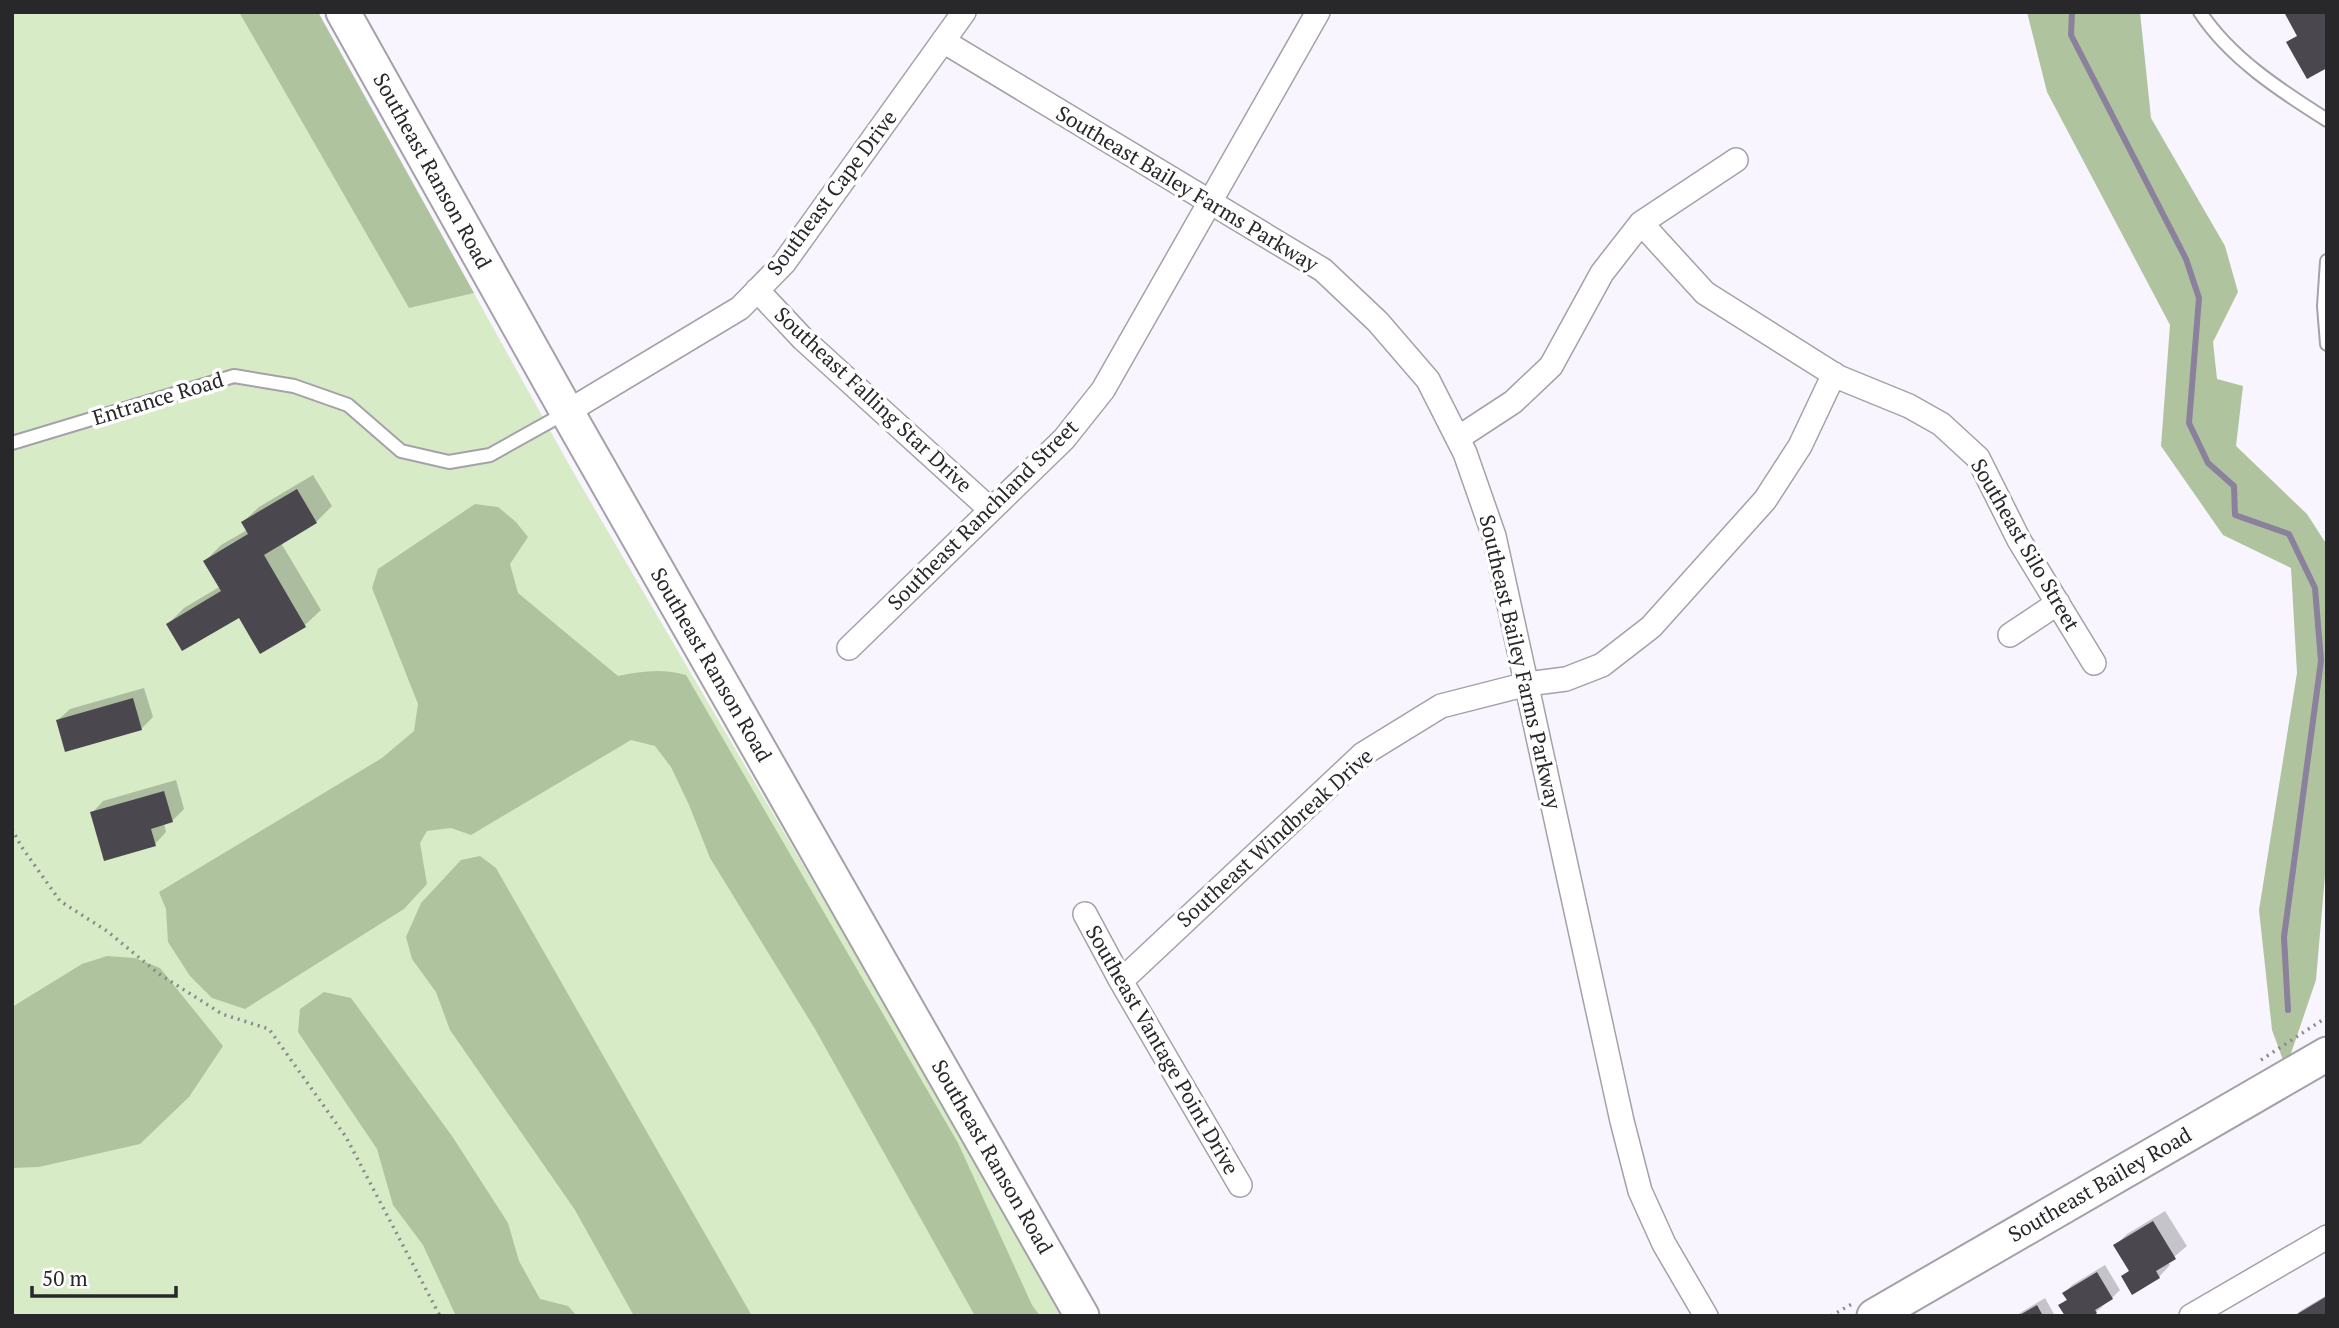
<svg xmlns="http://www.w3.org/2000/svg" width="2339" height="1328" font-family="'PT Serif',serif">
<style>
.green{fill:#d7ebc7}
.forest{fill:#afc49e}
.shadow{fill:#0003}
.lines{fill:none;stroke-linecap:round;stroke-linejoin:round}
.stream{stroke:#8b819c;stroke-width:6}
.building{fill:#4a474e}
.lane-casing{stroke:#a4a1a9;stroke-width:16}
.street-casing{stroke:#a4a1a9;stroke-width:26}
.secondary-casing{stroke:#a4a1a9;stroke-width:37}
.path{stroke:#8a898e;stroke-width:3.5;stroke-dasharray:2 5;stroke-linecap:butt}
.lane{stroke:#fff;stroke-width:12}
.street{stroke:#fff;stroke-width:23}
.secondary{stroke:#fff;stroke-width:33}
.labels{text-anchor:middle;stroke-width:7;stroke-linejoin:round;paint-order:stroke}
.street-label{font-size:21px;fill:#28272a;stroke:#fff}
</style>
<rect width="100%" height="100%" fill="#f8f5fe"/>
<path class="green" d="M12,12h306l254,458 495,846h-1055z"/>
<path class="forest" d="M239,12h79l156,281 -65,15z
M2027,12h113l11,106 74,128 13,46 -25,50 4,37 26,7 -7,60 71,68 20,31v307l-11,128 -30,88 -14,-38 -13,-120 38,-237 -6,-105 -68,-33 -62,-89 9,-121 -123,-233z
M475,504l23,3 18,15 12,15 -18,27 8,29 100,83c23,-5 45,-8 68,-1l272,468 74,162 8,11h-65l-160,-287 -105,-171 -21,-53 -18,-38 -16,-21 -24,-6 -160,95 -20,-7 -24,3 -7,12 7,41 -23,25 -159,100 -33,-11 -22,-22 -22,-34 -2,-33 -7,-17 223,-134 32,-27 4,-27 -46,-116 6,-19z
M480,856l16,12 256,448h-118l-59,-106 -125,-180 -14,-38 -24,-33 -6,-22 15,-34 40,-43z
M107,956l28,2 25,10 63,78 -34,51 -49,47 -101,23 -27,1v-161l70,-43z
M324,992l27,6 101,138 56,87 11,38 21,38 28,7 9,10h-121l-33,-71 -30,-40 -16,-56 -79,-117 2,-23z"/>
<path class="shadow" d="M313,475l19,31 -16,16 -35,21 40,67 -16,15 -44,27 -22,-37 -71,9 16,-16 37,-22 -16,-25 16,-16 26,-15 -4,-8 16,-15z
M144,688l9,29 -12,12 -83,-9 12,-11z
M176,780l8,29 -12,12 -8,2 2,9 -11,12 -63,-31 11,-12z
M2165,1211l22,35 -19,16 2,3 -11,12 -36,-1 7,-6 -15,-24 12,-12z
M2105,1265l15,25 -8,8 -16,14 -35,-7 7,-7 -4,-5 8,-8z
M2327,1295v21h-32l5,-5z
M2045,1298l10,18h-40z"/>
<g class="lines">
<path class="stream" d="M2072,12l-1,23 115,224 13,39 -10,125 19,40 26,23 1,29 54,19 26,54 6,73 -37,276 4,73"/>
</g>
<path class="building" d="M2284,12h43v56l-20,11 -21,-37 11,-6z
M297,489l20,34 -53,32 42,72 -46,27 -21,-36 -57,33 -16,-27 55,-33 -18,-30 45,-27 -7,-12z
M133,698l9,32 -77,22 -9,-32z
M164,791l9,31 -22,7 5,17 -52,15 -14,-49z
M2153,1221l23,38 -20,12 4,7 -28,17 -11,-19 8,-5 -16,-26z
M2097,1272l16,27 -18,11 2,3 -4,3h-28l-7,-11 9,-5 -5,-7z
M2327,1296v20h-33z
M2037,1305l6,11h-25z"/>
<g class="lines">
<g class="lane-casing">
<path id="lane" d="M2200,12c30,46 81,79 127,108
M2327,261l-3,45 3,38
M12,443l222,-67 60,10 54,19 53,46 48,11 41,-7 77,-43"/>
</g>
<g class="street-casing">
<path id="street" d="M943,41l380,229 55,52 50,58 37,73 29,83 128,585 18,70 24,53 42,72
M1641,223l64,70 133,84 71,29 32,18 37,34 41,82 75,123
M757,290l46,49 188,171
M567,412l173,-104 44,-45 180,-251
M1458,438l55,-36 38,-36 51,-93 39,-50 95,-63
M2010,635l48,-32
M849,648l215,-209 39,-49 215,-378
M1085,914l36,67 119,204
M1121,981l242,-227 78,-48 86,-22 39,-5 36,-14 49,-38 114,-127 35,-54 34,-72
M2191,1316l136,-79"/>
</g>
<g class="secondary-casing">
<path id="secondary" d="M343,12l224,400 515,904
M1874,1316l453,-262"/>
</g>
<path class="path" d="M12,829l9,17 39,55 47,30 52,43 63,40 47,15 77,108 94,179
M2261,1060l66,-43
M1831,1316l21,-12"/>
<use href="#lane" class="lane"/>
<use href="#street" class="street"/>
<use href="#secondary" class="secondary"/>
</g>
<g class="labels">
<g class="street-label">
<text transform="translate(432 171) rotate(61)" y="7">Southeast Ranson Road</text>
<text transform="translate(1187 189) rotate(31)" y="7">Southeast Bailey Farms Parkway</text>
<text transform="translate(832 193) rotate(-53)" y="7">Southeast Cape Drive</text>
<text transform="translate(158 399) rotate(-17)" y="7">Entrance Road</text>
<text transform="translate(873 400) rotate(43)" y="7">Southeast Falling Star Drive</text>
<text transform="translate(983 515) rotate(-45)" y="7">Southeast Ranchland Street</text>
<text transform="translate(2025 545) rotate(60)" y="7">Southeast Silo Street</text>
<text transform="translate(1520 662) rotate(77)" y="7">Southeast Bailey Farms Parkway</text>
<text transform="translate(711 665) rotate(60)" y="7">Southeast Ranson Road</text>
<text transform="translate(1275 838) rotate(-42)" y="7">Southeast Windbreak Drive</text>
<text transform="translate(1162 1050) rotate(60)" y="7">Southeast Vantage Point Drive</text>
<text transform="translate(992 1157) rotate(60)" y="7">Southeast Ranson Road</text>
<text transform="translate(2100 1185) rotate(-30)" y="7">Southeast Bailey Road</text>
</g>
</g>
<rect width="2339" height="1328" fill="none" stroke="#28272a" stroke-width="28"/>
<path d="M32 1286v10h144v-10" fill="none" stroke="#28272a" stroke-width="3.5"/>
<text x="42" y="1286" font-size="21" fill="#28272a" stroke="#ffffff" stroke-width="5" paint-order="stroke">50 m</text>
</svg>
